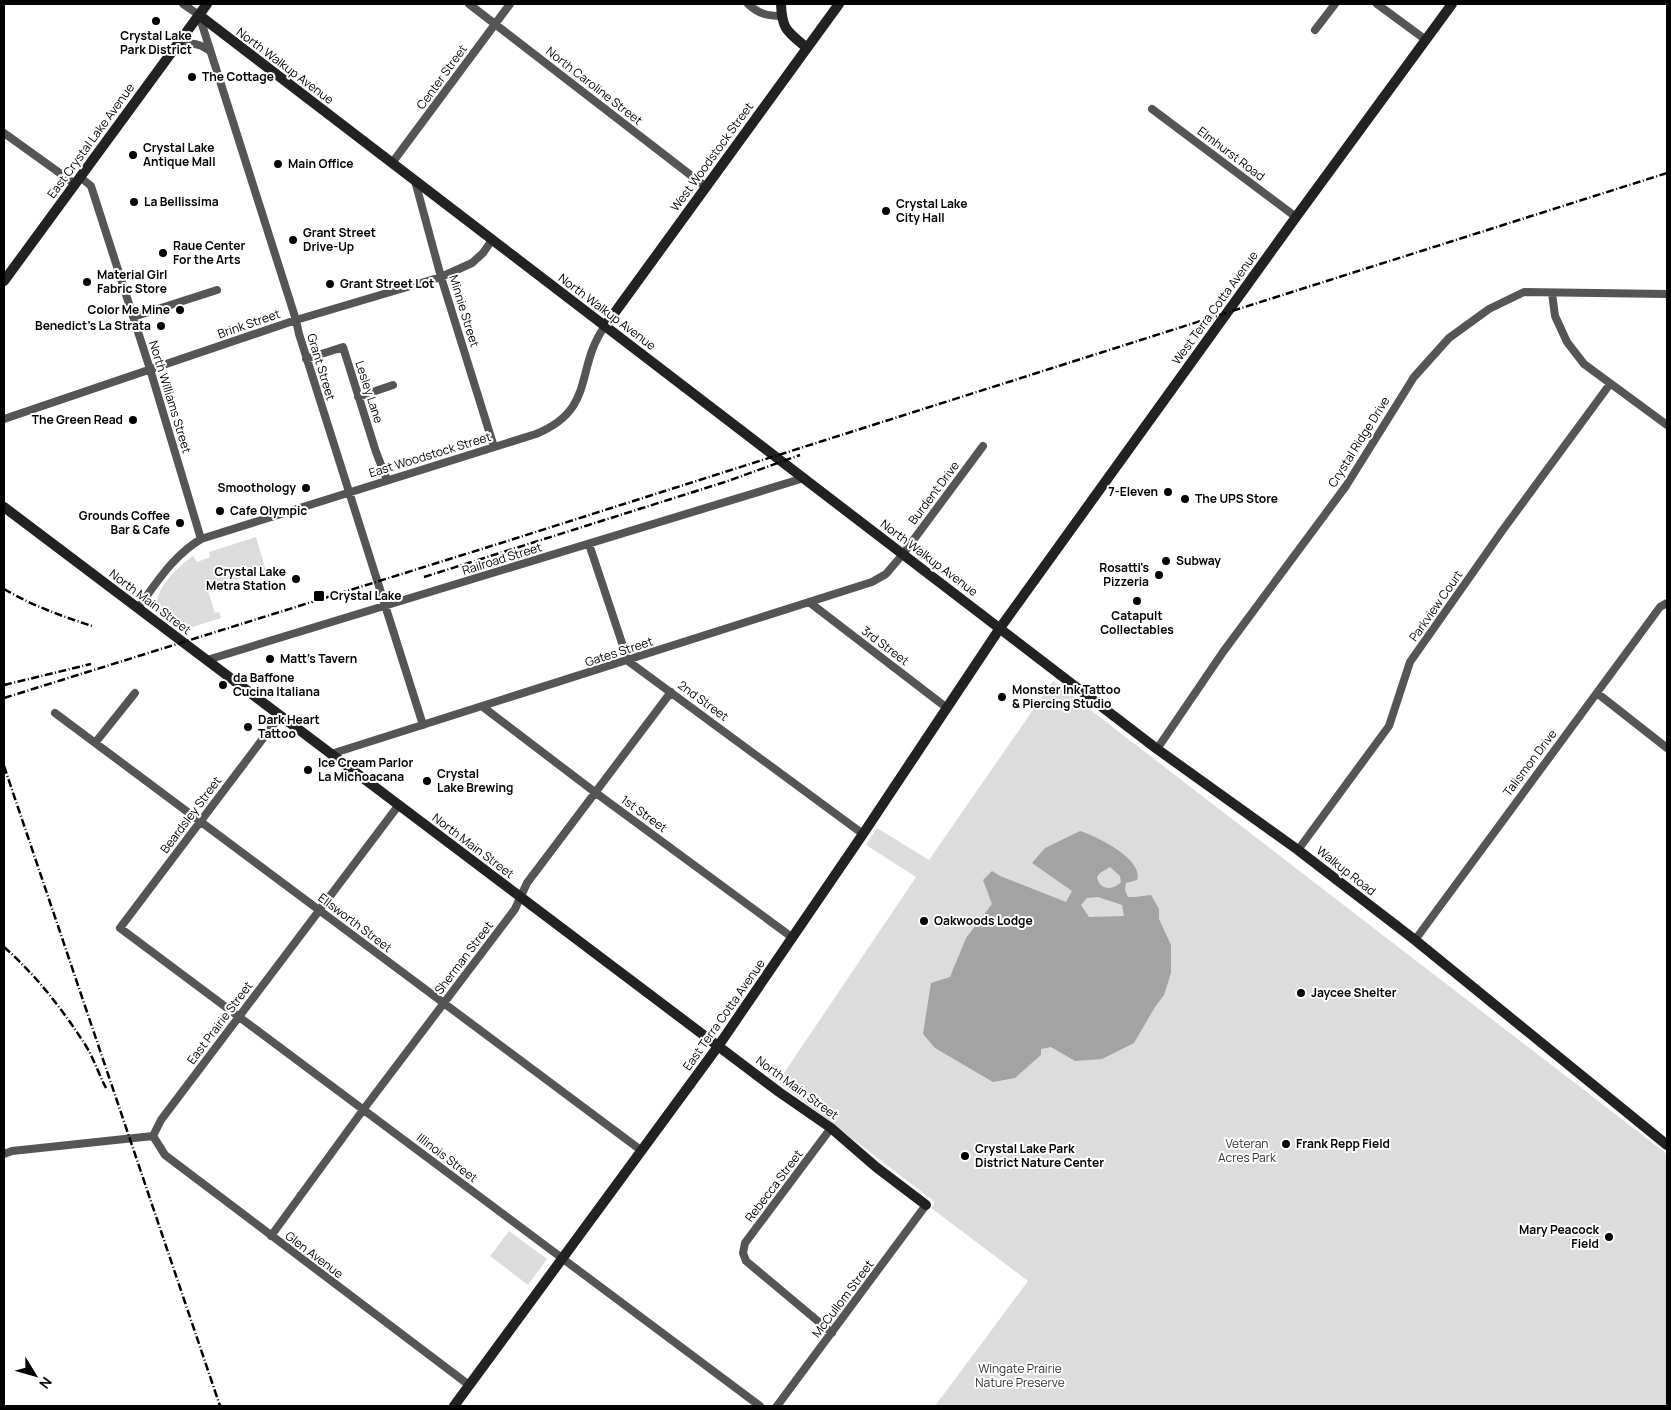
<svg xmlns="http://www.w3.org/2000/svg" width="1671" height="1410" font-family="Manrope,sans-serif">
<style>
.green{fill:#dcdcdc}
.water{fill:#a3a3a3;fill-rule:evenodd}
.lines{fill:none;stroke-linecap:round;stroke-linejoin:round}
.street{stroke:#555;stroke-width:8}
.secondary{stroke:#222;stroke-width:10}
.rail{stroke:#000;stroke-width:2.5;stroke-dasharray:8 2.5 1 2.5;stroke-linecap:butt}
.poi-dot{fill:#000;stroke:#fff;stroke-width:2}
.labels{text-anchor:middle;stroke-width:4;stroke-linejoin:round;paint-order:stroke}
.poi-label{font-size:12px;font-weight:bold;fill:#000;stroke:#fff;text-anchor:start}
.street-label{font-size:12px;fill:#000;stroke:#fff}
.park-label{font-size:12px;fill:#333;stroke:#fff}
</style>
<rect width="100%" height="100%" fill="#fff"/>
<path class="green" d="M256,537l10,34 -59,17 8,25 4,-1 2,6 -38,12 -25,-20c-7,-18 21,-45 35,-54l4,6 13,-5 -1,-5z
M1053,681l614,473v252h-732l93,-125 -97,-73 4,-6 -157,-120 138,-205 -50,-32 11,-17 52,32z
M509,1231l38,28 -19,26 -38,-29z"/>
<path class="water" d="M1080,831c16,5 64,28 57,49l-11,3 -1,7 3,7h7l16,-2 8,14v10l12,26v28l-7,22 -9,12 -21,36 -32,16 -27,2 -24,-14 -10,2v6l-26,23 -22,4 -58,-34 -12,-14 8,-51 19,-6 16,-39 26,-34 -9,-24 9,-9 8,5 66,26 6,-11 -40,-28 13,-15zM1110,867l10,9 1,6c-8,9 -22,8 -24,-5l3,-4zM1098,897l24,8 2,11 -35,1 -8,-12 6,-7z"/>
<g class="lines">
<path class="street" d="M183,4l16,11 97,305 3,14 124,391
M469,4l237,183
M748,4c11,10 19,12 34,12
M1377,4l49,36
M1315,30l20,-26
M175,51c14,-9 20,-10 35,0
M1152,109l144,108
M4,133l71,51
M392,163l118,-159
M80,177l11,9 59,183 51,170
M415,181l26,96 53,170
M1552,293l3,23 12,26 17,22 83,61
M133,317l84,-27
M306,359l37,-12 33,105 11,28
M358,397l35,-12
M4,419l292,-99 145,-43 31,-14 11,-10 9,-13
M589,544l39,117 235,173
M809,602l138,106
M138,608c19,-26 35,-52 63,-69l335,-105c61,-25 38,-65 69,-108
M207,660l597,-182
M1597,693l70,55
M483,707l113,86 197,145
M55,713l587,438
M280,716l-160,212 640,478
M95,743l40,-50
M1157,749l66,-97 123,-166 68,-109 35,-39 40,-29 35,-17 143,2
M331,754l541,-172 14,-8 17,-20 80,-108
M1298,850l91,-124 21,-64 92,-131 108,-147
M1415,940l245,-333 7,-4
M831,1128l-86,115 -2,10 3,8 86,72
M153,1136l8,-16 237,-314
M153,1136l12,19 304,230
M4,1154l8,-3 141,-15
M271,1236l92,-126 152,-201 12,-26 144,-191
M777,1406l149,-201"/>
<path class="secondary" d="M781,4c1,26 6,27 26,44
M199,15l958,734 141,101 117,90 252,205
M4,281l203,-277
M605,326l234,-322
M4,507l775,585 52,36 45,39 50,38
M454,1406l265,-361 144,-211 137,-206 296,-411 156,-213"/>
<path class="rail" d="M424,577l304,-96 72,-26
M4,589c27,16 57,27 88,37
M4,685l87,-21
M4,698l497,-155 1166,-370
M4,766l216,640
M4,947c32,28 59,63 82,99 8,13 13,29 20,42"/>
</g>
<g class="poi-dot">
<circle cx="156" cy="21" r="5"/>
<circle cx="192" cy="77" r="5"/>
<circle cx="133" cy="155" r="5"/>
<circle cx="278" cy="164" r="5"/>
<circle cx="134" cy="202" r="5"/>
<circle cx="886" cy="211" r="5"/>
<circle cx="293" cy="240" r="5"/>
<circle cx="163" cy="253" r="5"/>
<circle cx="87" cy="282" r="5"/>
<circle cx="330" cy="284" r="5"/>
<circle cx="180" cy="310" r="5"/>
<circle cx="161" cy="326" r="5"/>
<circle cx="133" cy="420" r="5"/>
<circle cx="306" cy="488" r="5"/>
<circle cx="1168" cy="492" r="5"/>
<circle cx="1185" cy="499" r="5"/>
<circle cx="220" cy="511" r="5"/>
<circle cx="180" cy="523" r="5"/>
<circle cx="1166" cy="561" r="5"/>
<circle cx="1159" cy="575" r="5"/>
<circle cx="296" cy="579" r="5"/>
<rect x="313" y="590" width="12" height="12" rx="2.5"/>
<circle cx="1137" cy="601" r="5"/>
<circle cx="270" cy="659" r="5"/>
<circle cx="223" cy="685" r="5"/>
<circle cx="1002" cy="697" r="5"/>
<circle cx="248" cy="727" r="5"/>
<circle cx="308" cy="770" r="5"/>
<circle cx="427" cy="781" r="5"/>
<circle cx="924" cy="921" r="5"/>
<circle cx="1301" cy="993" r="5"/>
<circle cx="1286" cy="1144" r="5"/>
<circle cx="965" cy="1156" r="5"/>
<circle cx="1609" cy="1237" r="5"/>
</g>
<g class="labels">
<g class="poi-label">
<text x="156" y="40" text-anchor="middle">Crystal Lake<tspan x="156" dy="14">Park District</tspan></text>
<text x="202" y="81">The Cottage</text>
<text x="143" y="152">Crystal Lake<tspan x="143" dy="14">Antique Mall</tspan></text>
<text x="288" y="168">Main Office</text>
<text x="144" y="206">La Bellissima</text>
<text x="896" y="208">Crystal Lake<tspan x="896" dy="14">City Hall</tspan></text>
<text x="303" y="237">Grant Street<tspan x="303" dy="14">Drive-Up</tspan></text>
<text x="173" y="250">Raue Center<tspan x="173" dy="14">For the Arts</tspan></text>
<text x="97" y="279">Material Girl<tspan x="97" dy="14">Fabric Store</tspan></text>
<text x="340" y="288">Grant Street Lot</text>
<text x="170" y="314" text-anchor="end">Color Me Mine</text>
<text x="151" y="330" text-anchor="end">Benedict's La Strata</text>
<text x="123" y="424" text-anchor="end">The Green Read</text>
<text x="296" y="492" text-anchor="end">Smoothology</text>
<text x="1158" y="496" text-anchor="end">7-Eleven</text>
<text x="1195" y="503">The UPS Store</text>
<text x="230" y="515">Cafe Olympic</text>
<text x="170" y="520" text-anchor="end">Grounds Coffee<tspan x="170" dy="14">Bar &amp; Cafe</tspan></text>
<text x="1176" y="565">Subway</text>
<text x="1149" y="572" text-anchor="end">Rosatti's<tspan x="1149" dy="14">Pizzeria</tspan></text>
<text x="286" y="576" text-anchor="end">Crystal Lake<tspan x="286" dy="14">Metra Station</tspan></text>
<text x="330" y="600">Crystal Lake</text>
<text x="1137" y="620" text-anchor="middle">Catapult<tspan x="1137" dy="14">Collectables</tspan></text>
<text x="280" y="663">Matt's Tavern</text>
<text x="233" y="682">da Baffone<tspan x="233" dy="14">Cucina Italiana</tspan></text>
<text x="1012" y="694">Monster Ink Tattoo<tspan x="1012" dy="14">&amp; Piercing Studio</tspan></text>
<text x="258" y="724">Dark Heart<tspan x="258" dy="14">Tattoo</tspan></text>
<text x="318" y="767">Ice Cream Parlor<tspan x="318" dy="14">La Michoacana</tspan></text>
<text x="437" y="778">Crystal<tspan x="437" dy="14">Lake Brewing</tspan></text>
<text x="934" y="925">Oakwoods Lodge</text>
<text x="1311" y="997">Jaycee Shelter</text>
<text x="1296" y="1148">Frank Repp Field</text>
<text x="975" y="1153">Crystal Lake Park<tspan x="975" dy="14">District Nature Center</tspan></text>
<text x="1599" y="1234" text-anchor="end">Mary Peacock<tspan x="1599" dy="14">Field</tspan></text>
</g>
<g class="street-label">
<text transform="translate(285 66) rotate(37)" y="4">North Walkup Avenue</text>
<text transform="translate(442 77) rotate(-54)" y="4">Center Street</text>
<text transform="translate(594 86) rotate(38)" y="4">North Caroline Street</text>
<text transform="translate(91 141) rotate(-54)" y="4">East Crystal Lake Avenue</text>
<text transform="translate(1231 154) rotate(37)" y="4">Elmhurst Road</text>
<text transform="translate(712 157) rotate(-54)" y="4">West Woodstock Street</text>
<text transform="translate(1215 308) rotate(-54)" y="4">West Terra Cotta Avenue</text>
<text transform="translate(464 311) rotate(73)" y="4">Minnie Street</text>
<text transform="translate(607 312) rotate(37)" y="4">North Walkup Avenue</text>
<text transform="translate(249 324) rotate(-19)" y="4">Brink Street</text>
<text transform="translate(321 367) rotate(73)" y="4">Grant Street</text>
<text transform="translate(369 392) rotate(72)" y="4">Lesley Lane</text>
<text transform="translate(170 397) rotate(73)" y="4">North Williams Street</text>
<text transform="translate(1359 442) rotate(-58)" y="4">Crystal Ridge Drive</text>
<text transform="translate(430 455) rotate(-17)" y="4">East Woodstock Street</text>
<text transform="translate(934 493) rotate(-53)" y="4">Burdent Drive</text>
<text transform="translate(929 558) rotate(37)" y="4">North Walkup Avenue</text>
<text transform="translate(502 559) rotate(-17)" y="4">Railroad Street</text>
<text transform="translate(150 602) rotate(37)" y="4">North Main Street</text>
<text transform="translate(1436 606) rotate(-55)" y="4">Parkview Court</text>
<text transform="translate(885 646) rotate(37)" y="4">3rd Street</text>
<text transform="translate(619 652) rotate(-18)" y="4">Gates Street</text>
<text transform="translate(703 701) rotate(36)" y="4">2nd Street</text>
<text transform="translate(1530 763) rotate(-53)" y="4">Talismon Drive</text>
<text transform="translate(644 814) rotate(36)" y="4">1st Street</text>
<text transform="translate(191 815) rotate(-53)" y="4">Beardsley Street</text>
<text transform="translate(473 846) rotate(37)" y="4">North Main Street</text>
<text transform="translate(1346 871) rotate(38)" y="4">Walkup Road</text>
<text transform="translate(355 923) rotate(37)" y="4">Ellsworth Street</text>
<text transform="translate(464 958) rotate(-53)" y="4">Sherman Street</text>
<text transform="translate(724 1015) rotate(-55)" y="4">East Terra Cotta Avenue</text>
<text transform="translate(220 1023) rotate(-53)" y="4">East Prairie Street</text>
<text transform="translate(797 1088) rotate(36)" y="4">North Main Street</text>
<text transform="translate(447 1158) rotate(37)" y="4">Illinois Street</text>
<text transform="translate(774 1186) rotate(-53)" y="4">Rebecca Street</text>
<text transform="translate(314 1255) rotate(37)" y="4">Glen Avenue</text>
<text transform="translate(843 1299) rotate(-53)" y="4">McCullom Street</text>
</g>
<g class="park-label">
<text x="1247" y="1148">Veteran<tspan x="1247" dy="14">Acres Park</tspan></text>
<text x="1020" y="1373">Wingate Prairie<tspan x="1020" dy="14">Nature Preserve</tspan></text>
</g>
</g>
<rect width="1671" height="1410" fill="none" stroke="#000000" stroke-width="10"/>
<g transform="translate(35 1375) rotate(127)" stroke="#ffffff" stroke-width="4" paint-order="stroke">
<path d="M0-4L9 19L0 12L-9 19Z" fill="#000000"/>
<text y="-8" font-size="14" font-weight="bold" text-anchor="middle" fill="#000000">N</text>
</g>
</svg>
